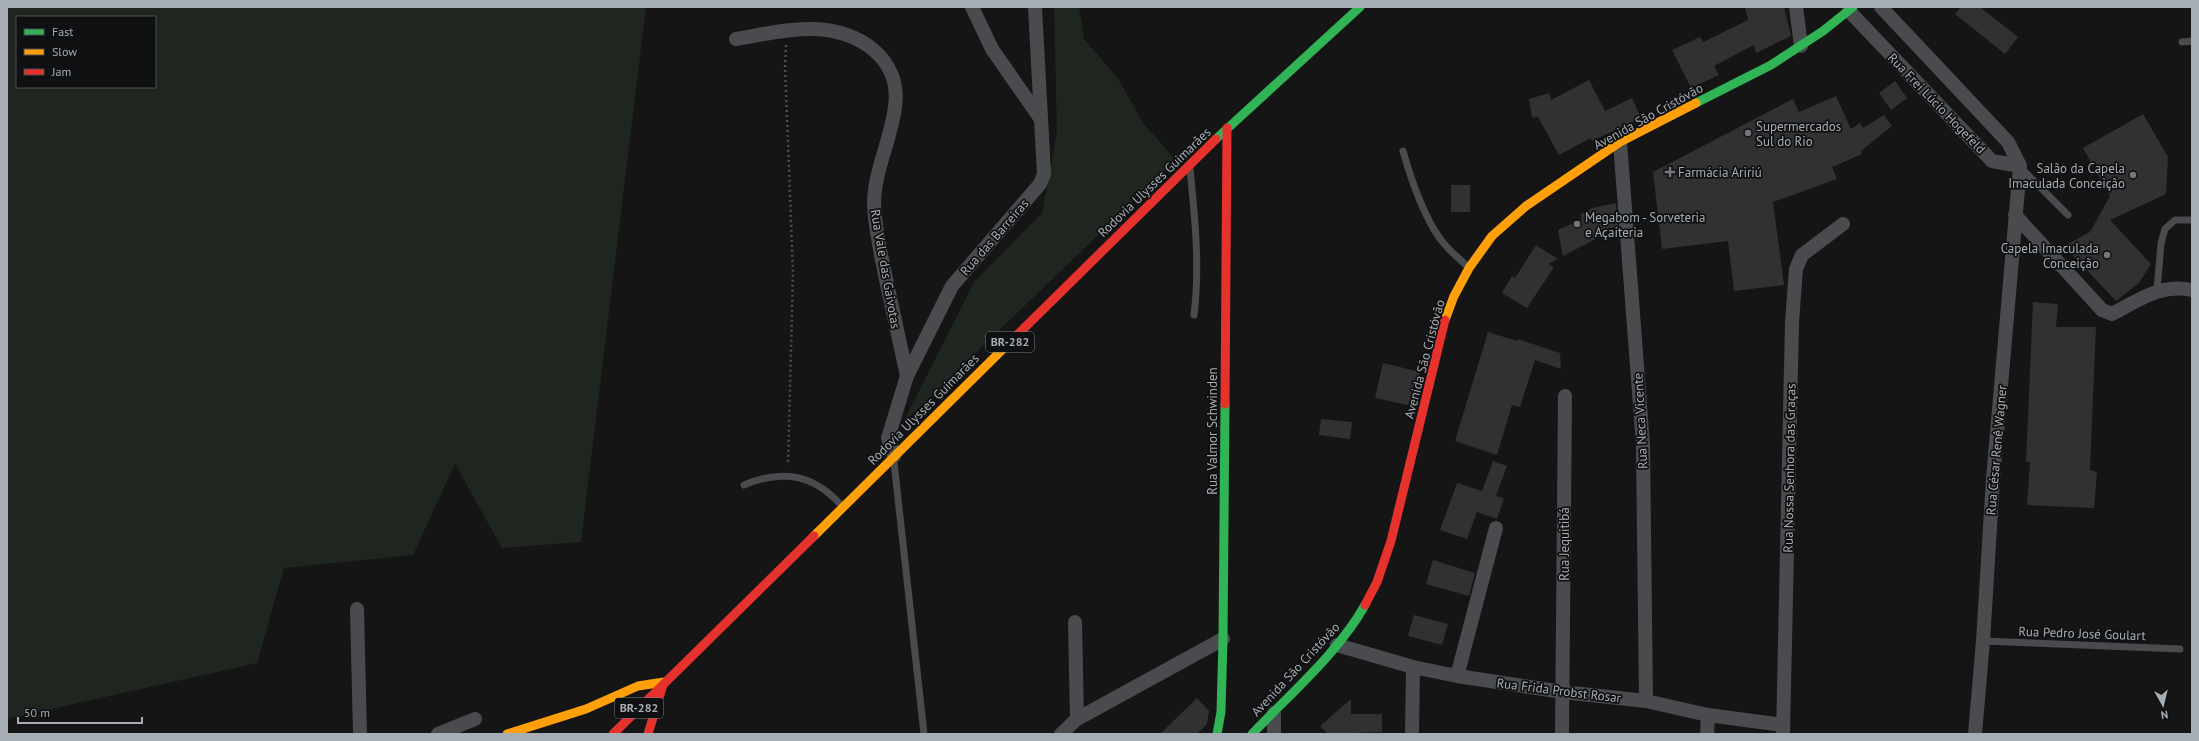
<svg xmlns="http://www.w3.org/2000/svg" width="2199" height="741" font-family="'PT Sans',sans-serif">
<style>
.green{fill:#1f261f;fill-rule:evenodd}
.building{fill:#313132}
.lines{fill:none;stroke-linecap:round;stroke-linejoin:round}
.path{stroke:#4b4d4f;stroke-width:2.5;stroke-dasharray:2 3;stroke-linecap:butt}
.lane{stroke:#4a4b4e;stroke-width:7}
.street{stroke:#4a4b4e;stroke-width:14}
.fast{stroke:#30b455;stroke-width:9}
.slow{stroke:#ff9f0a;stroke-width:9}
.jam{stroke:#e5322d;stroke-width:9}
.poi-dot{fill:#74787d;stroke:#0f1011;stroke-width:1.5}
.labels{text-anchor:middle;stroke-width:3.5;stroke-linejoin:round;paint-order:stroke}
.shield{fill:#0f1011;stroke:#797e84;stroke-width:1}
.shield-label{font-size:12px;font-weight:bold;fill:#a7adb5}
.street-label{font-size:13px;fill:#a7adb5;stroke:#0f1011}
.poi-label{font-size:13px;fill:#a7adb5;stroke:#0f1011;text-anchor:start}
</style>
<rect width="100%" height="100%" fill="#151515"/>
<path class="green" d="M7,7h639l-65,535 -79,6 -47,-84 -42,91 -129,13 -27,95 -250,56zM17,17h138v70h-138z
M1054,7h25l5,32 33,38 27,47 32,36 -273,263 71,-141 68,-69 15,-81z"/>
<path class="building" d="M1745,7h39l7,29 -35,17 -2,-8 -40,21 5,9 -28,13 -19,-38 28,-13 3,5 45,-22z
M1961,7h19l38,30 -13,17 -50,-40z
M1589,80l16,31 27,-13 9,20 -49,23 -1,-3 -32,17 -21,-38 -6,1 -3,-19 20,-6 2,7z
M1895,81l12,17 -16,12 -12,-17z
M1836,96l15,33 9,-6 3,5 21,-13 8,11 -31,25 1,3 -30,13 5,12 -64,23 11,83 -50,6 -6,-50 -66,8 -9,-77 140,-73 6,13z
M2143,114l25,43 -2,37 -56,26 41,44 -12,19 -23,18 -52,-55 26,-14 20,-36 -27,-48z
M1451,185h19v27h-19z
M1616,203l2,24 -13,2 2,4 -44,23 -5,-26 24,-11 -2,-4 12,-7z
M1536,245l22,14 -10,5 6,3 -27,41 -25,-15 10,-17 3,2z
M2033,302l25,2 -2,23h40l-6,143 7,2 -3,36 -67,-3 3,-43h-4z
M1488,332l29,9 1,-2 42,14 1,16 -26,-9 -15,47 -8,-2 -15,50 -42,-14z
M1383,363l37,9 -8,34 -37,-8z
M1321,419l31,3 -2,17 -31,-4z
M1493,461l14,5 -11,30 8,2 -7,21 -20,-7 -10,27 -27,-9 17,-47 25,8z
M1433,560l42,13 -6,23 -43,-12z
M1414,615l34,9 -6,21 -34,-9z
M1197,698l12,13 -2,13 -10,10h-37z
M1351,699v15h31v18l-54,2 -8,-8z"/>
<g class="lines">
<path class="path" d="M786,45l-1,20 8,208 -5,192"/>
<path class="lane" d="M2182,42l10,-1
M1403,151c8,28 23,73 43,95 6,7 15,14 22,21
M2020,167l48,48
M1190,169c5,49 10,97 4,146
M2157,291l4,-48 4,-14 10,-9h17
M894,462l30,272
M744,485c38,-16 69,-11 97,20
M1983,641l197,8"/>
<path class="street" d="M972,7l20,42 48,69
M1796,7l5,39
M1881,7l127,135 12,24
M1849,11l143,150 28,5
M736,39c25,-4 52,-11 78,-10 44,1 88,29 81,78 -4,32 -21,65 -21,97 1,25 7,51 12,75 7,32 14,65 21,97
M1620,142l23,303 3,256
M2015,215l87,95 10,4c27,-14 49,-31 80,-24
M894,456l-6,-18 19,-62 45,-90 88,-102 4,-10 -9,-167
M357,609l3,125
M1075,622l2,97
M1337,645l76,22 44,9 106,16 83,9 62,14 75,10
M1457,676l39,-148
M1274,713v21
M438,734l37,-15
M1061,734l16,-15 146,-80
M1412,734l1,-67
M1562,734l3,-338
M1707,734l1,-19
M1783,734l9,-412 4,-53 6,-14 41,-31
M1975,734l8,-93 10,-162 27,-313"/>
<path class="fast" d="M1696,103l75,-38 52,-34 30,-24
M1216,139l144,-132
M1217,734l4,-22 2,-73 2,-235
M1252,734c37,-39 87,-82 113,-129"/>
<path class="slow" d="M1445,320l9,-24 15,-28 23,-32 34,-30 94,-64 76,-39
M814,536l196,-194
M507,734l79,-25 52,-23 26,-4"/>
<path class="jam" d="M1010,342l206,-203
M1225,404l2,-276
M1365,605l12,-23 14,-41 54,-221
M613,734l201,-198
M648,734l15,-49"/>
</g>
<g class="poi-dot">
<circle cx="1748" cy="133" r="4"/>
<path d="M1668 166h4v4h4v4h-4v4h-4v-4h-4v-4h4z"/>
<circle cx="2133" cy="175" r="4"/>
<circle cx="1577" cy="224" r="4"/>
<circle cx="2107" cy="255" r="4"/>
</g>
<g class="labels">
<g class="shield">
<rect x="986" y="332" width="48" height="20" rx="3"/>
<rect x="615" y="698" width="48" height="20" rx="3"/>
</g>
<g class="shield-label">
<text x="1010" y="346">BR-282</text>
<text x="639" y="712">BR-282</text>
</g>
<g class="street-label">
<text transform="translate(1937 103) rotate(46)" y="5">Rua Frei Lúcio Hogefeld</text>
<text transform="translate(1648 116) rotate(-29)" y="5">Avenida São Cristóvão</text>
<text transform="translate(1154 182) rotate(-44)" y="5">Rodovia Ulysses Guimarães</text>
<text transform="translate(994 237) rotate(-49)" y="5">Rua das Barreiras</text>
<text transform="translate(886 269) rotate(80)" y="5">Rua Vale das Gaivotas</text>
<text transform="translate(1424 359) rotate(-75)" y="5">Avenida São Cristóvão</text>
<text transform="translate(923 409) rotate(-45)" y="5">Rodovia Ulysses Guimarães</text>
<text transform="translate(1640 421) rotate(-93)" y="5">Rua Neca Vicente</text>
<text transform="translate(1212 431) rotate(-90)" y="5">Rua Valmor Schwinden</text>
<text transform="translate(1996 450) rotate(-85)" y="5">Rua César Renê Wagner</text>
<text transform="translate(1789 468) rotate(-89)" y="5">Rua Nossa Senhora das Graças</text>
<text transform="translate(1564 544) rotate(-90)" y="5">Rua Jequitibá</text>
<text transform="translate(2082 633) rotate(2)" y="5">Rua Pedro José Goulart</text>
<text transform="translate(1295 669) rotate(-47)" y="5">Avenida São Cristóvão</text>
<text transform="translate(1559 690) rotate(7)" y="5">Rua Frida Probst Rosar</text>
</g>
<g class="poi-label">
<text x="1756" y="131">Supermercados<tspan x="1756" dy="15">Sul do Rio</tspan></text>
<text x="2125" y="173" text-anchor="end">Salão da Capela<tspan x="2125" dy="15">Imaculada Conceição</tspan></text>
<text x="1678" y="177">Farmácia Aririú</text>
<text x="1585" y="222">Megabom - Sorveteria<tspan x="1585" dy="15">e Açaiteria</tspan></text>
<text x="2099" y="253" text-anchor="end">Capela Imaculada<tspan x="2099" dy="15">Conceição</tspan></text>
</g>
</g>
<rect width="2199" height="741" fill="none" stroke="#a7adb5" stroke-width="16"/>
<rect x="16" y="16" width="140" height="72" fill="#0f1011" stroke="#4c4f53"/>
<rect x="24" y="29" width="20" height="6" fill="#30b455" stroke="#4c4f53"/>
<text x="52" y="36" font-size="12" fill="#a7adb5">Fast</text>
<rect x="24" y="49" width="20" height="6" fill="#ff9f0a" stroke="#4c4f53"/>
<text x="52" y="56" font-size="12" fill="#a7adb5">Slow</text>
<rect x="24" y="69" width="20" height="6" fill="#e5322d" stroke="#4c4f53"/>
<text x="52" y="76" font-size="12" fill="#a7adb5">Jam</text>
<g transform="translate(2163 705) rotate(172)" stroke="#0f1011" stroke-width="3" paint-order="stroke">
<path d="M0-3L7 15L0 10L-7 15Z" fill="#a7adb5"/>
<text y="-6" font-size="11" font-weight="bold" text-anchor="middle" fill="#a7adb5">N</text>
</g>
<path d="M18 717v6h124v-6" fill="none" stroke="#a7adb5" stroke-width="2"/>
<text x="24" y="717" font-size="12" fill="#a7adb5" stroke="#0f1011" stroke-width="3" paint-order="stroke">50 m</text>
</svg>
